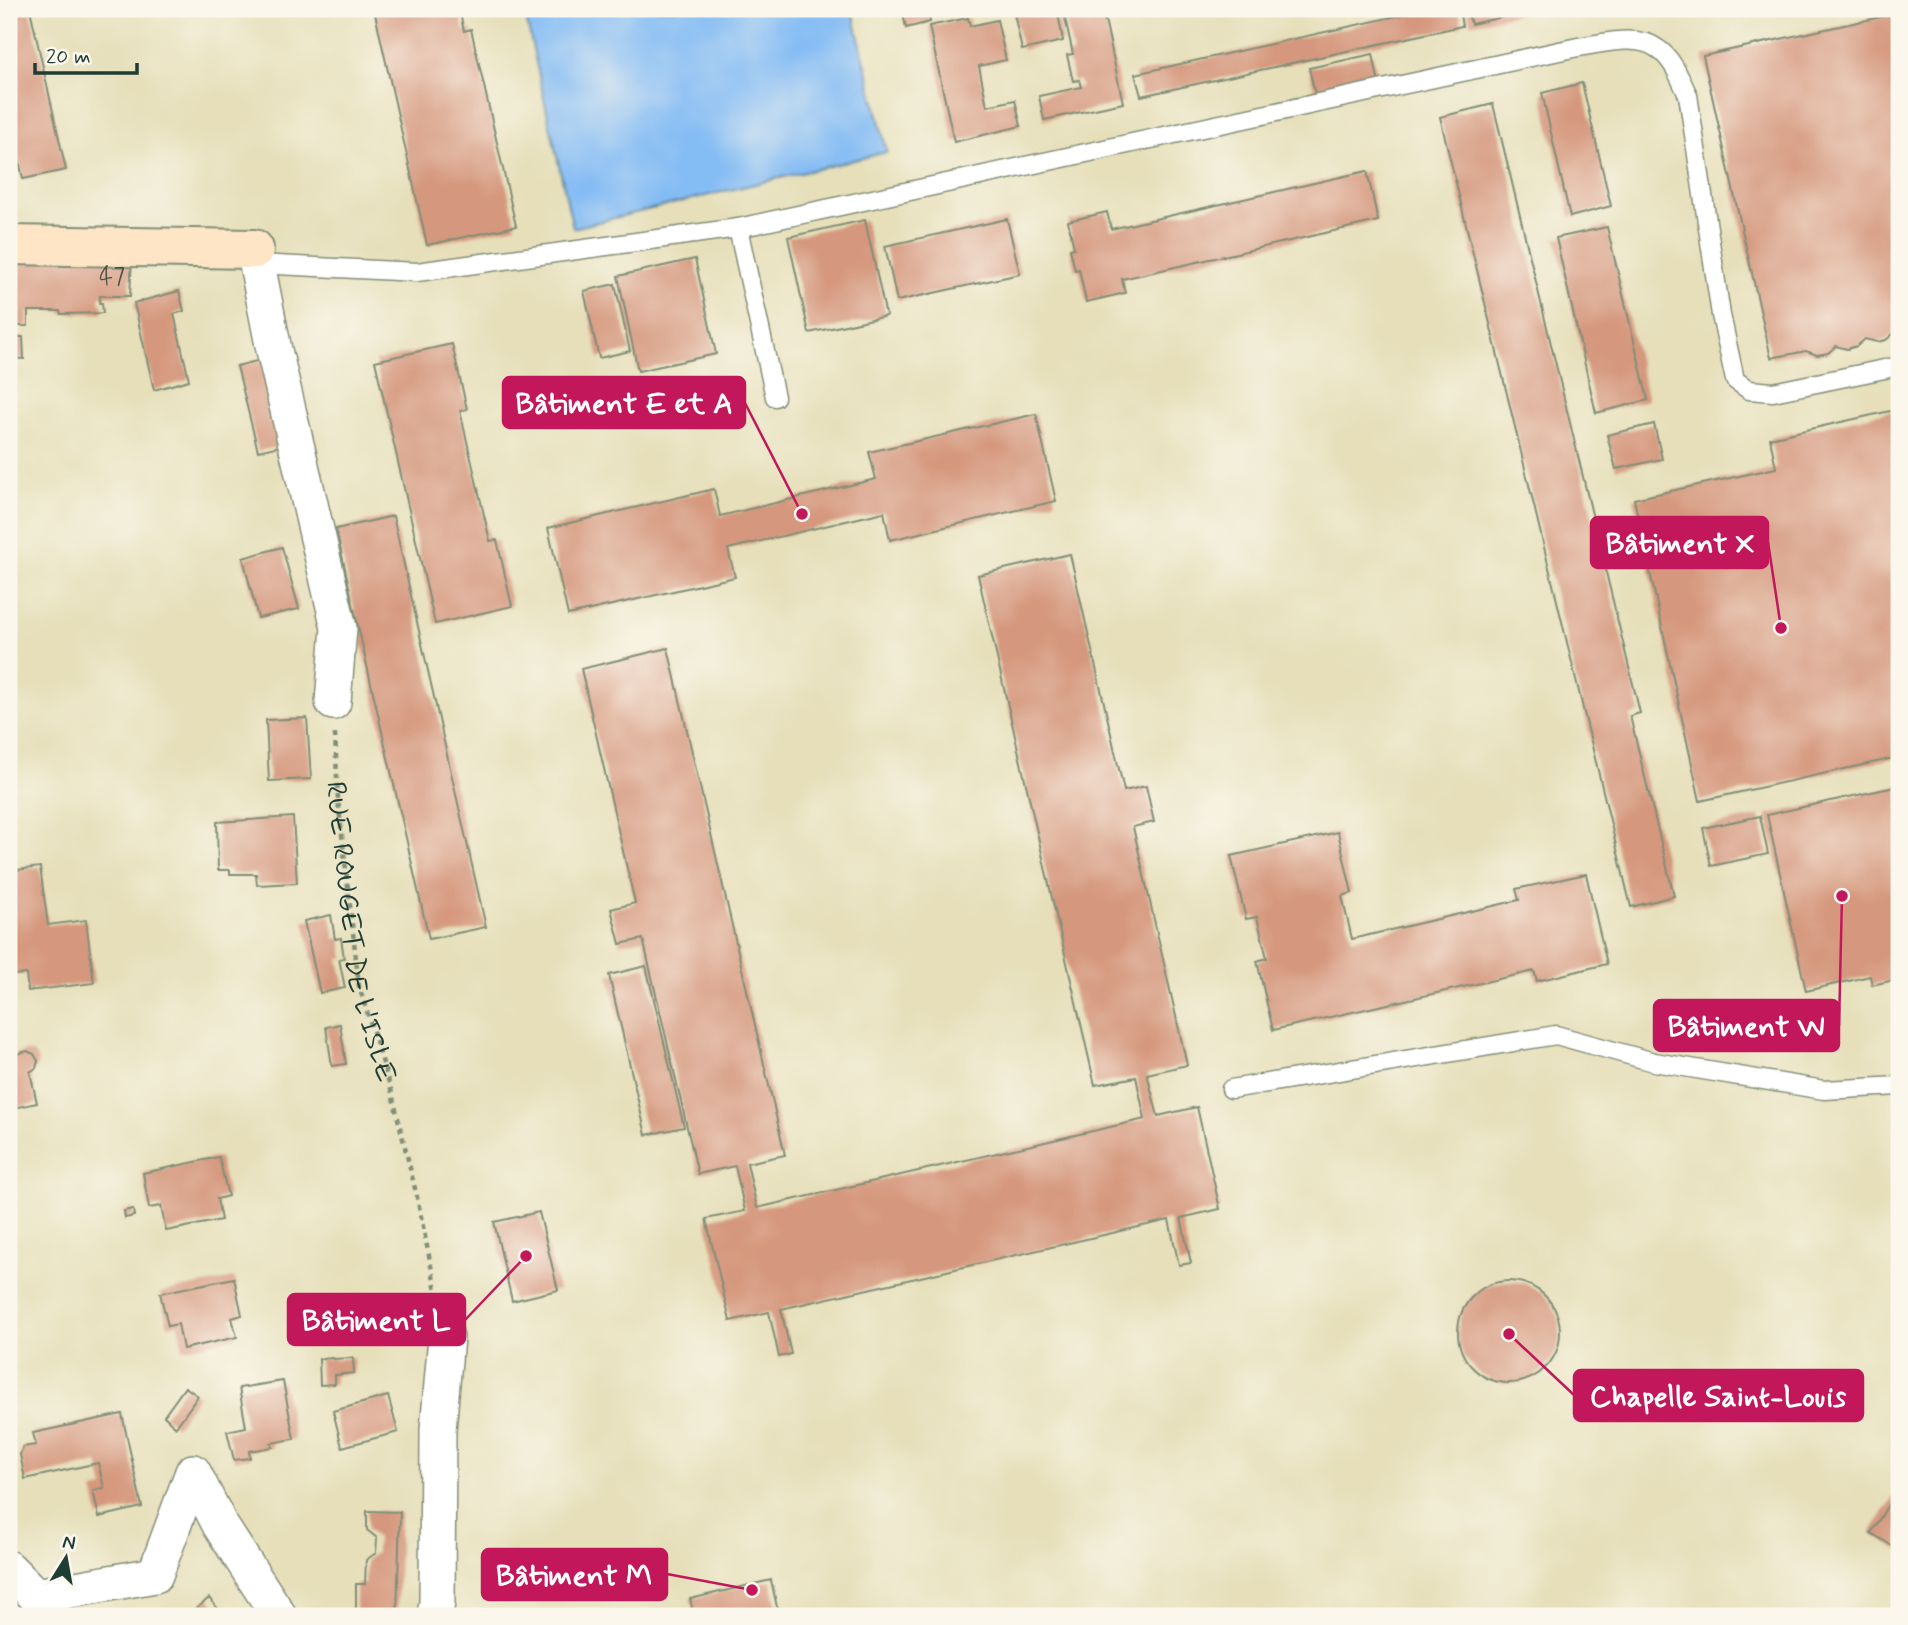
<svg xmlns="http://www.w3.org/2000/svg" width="1908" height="1625" font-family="Mynerve,sans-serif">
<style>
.water{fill:#84bcf4;stroke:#527c94;stroke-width:2}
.building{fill:#d5987e}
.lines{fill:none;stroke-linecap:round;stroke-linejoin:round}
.lane-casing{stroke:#828e77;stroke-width:21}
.street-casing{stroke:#828e77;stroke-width:38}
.secondary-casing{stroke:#828e77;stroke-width:42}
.path{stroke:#828e77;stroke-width:4.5;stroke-dasharray:5 5;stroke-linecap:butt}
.lane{stroke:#fff;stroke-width:18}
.street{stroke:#fff;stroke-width:35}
.secondary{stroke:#fde5c5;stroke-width:38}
.labels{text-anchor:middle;stroke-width:5;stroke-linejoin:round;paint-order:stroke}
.number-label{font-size:24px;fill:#4c5446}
.street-label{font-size:28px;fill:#1f3d34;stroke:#fbf7ec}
.leader{fill:none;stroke:#c2185b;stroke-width:2.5}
.callout-dot{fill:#c2185b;stroke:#fbf7ec;stroke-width:2.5}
.callout{fill:#c2185b;stroke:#c2185b;stroke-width:2.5}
.callout-label{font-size:30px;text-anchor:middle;font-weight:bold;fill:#fff}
</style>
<rect width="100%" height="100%" fill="#fbf7ec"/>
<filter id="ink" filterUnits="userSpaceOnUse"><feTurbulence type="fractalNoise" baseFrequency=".0143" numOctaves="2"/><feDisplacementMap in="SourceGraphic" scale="14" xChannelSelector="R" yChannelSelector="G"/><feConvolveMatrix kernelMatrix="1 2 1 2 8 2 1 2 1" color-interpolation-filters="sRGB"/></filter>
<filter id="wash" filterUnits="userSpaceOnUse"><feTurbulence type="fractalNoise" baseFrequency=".00686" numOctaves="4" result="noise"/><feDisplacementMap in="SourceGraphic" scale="28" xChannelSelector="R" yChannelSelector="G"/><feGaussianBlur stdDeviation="1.57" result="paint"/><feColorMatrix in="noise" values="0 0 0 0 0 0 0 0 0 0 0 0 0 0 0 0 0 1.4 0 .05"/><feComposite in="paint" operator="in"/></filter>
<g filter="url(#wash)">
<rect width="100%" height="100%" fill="#e6dfba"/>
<path class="water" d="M524,9h328l35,143 -314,76z"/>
<g id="blocks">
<path class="building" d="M9,9h21l36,161 -43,9 -4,-19 -10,2z
M374,9h85l5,22 7,-2 45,197 -89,19z
M902,9h26l2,13 -24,6z
M1013,9h60v1l-15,3 5,28 -41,9z
M1420,9h39l3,17 -321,70 -6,-22 285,-63z
M1467,9h68v1l-64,14z
M1103,10l20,93 -79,17 -5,-24 42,-9 -2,-7 -6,1 -6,-26 6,-1 -8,-36z
M1899,13v321l-5,-1 -8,7 -9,2 -12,-3 -8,7 -10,3 -11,-3 -8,7 -11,2 -11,-4 -35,7 -68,-302z
M968,18l2,8 27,-6 9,40 -27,6 8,40 28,-6 6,26 -67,16 -25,-116z
M1373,54l6,30 -63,14 -7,-30z
M1582,83l29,123 -41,11 -28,-124z
M1493,104l147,609 -10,3 44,180 -43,11 -191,-790z
M1367,171l11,50 -256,58 3,14 -39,9 -7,-33 -4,1 -5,-21 4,-1 -6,-27 39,-9 4,17z
M1007,219l13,55 -123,27 -12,-55z
M865,220l21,96 -77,17 -21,-96z
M1607,227l41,173 -52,13 -40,-175z
M9,254l123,2 -2,40h-30l-1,7h3l1,10 -42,1 -1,-3h-32v15h-16v-16h-3z
M695,259l21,95 -78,17 -20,-95z
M615,284l15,67 -31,7 -15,-67z
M179,291l5,20 -10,3 15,66 -35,10 -20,-87z
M9,337h14l1,22 -15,-1z
M452,344l15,65 -7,2 30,130 7,-1 15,66 -77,18 -60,-263z
M268,358l21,86 -31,7 -21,-85z
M1899,409v348l-199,44 -66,-302 142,-31 -6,-30z
M1036,414l20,87 -166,39 -6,-28 -156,37 7,28 -167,38 -20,-87 166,-39 6,27 156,-37 -7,-27z
M1654,424l8,35 -46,10 -9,-34z
M393,516l93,411 -57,12 -93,-410z
M282,547l17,62 -41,9 -15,-60z
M1070,554l54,237 22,-5 8,36 -21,5 54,238 -40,9 11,42 39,-9 23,102 -39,9 10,45 -12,2 -10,-45 -388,89 10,45 -12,3 -10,-45 -39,9 -24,-102 39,-8 -10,-45 -37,8 -55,-235 -23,5 -9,-35 24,-6 -54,-234 87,-21 117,507 -38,8 10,45 388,-89 -9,-42 -41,8 -117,-510z
M307,718l4,61 -42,2 -3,-61z
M1899,786v193l-27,6 -2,-9 -64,15 -39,-176z
M1760,816l8,38 -57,12 -8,-38z
M293,817l4,66 -40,2 -1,-11h-26v-4h-12l-1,-48z
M1338,832l14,61 -10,3 10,43 167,-39 -3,-11 70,-15 21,90 -70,17 -3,-10 -261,59 -16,-69 10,-3 -10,-41 -11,2 -15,-63z
M40,867l8,58 38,-5 8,63 -66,8 -2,-17 -13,1 -4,-36v-68z
M331,915l4,24 6,-1 3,20 -5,1 6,29 -25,5 -16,-72z
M646,966l38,161 -38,8 -37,-160z
M340,1024l6,40 -14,2 -6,-39z
M27,1051l7,3 4,7 -2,7 -6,4 7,31 -28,6v-53z
M219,1157l9,39 -11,3 4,21 -55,11 -5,-25 -12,2 -6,-35z
M133,1209l1,7 -9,2 -1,-7z
M539,1212l19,78 -46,11 -18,-79z
M234,1278l8,37 -10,3 5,19 -54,12 -5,-25 -10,2 -8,-33z
M1458 1332a51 51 0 1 1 102 0a51 51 0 1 1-102 0Z
M333,1358v1l20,-1 1,15 -19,2v9l-15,1 -1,-26z
M283,1381l11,58 -23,4 2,4 -24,4 1,7 -16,2 -7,-29 19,-4 -7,-39z
M185,1387l13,9 -22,31 -12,-11z
M388,1396l10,36 -56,15 -9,-36z
M122,1414l20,93 -43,10 -6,-27 11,-2 -6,-25 -73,16 -5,-25 3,-7 13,-2 -3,-12z
M1899,1487v63l-28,-17z
M367,1511l33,1 -3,104h-41v-32h9l1,-24 10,-7 1,-15 -10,-8z
M771,1580l8,36h-85l-4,-17z
M209,1598l15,18h-38l16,-12z"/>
</g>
</g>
<g filter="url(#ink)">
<use href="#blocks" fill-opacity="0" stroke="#828e77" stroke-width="2"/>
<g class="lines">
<g class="lane-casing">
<path id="lane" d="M738,228l37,169
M256,264l161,8 321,-44 840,-181c23,-3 60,-14 80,2 15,10 22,30 30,46l33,220 14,65 14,10 24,2 126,-26
M1231,1089l325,-54 98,27 170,28 75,-4"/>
</g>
<g class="street-casing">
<path id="street" d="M254,249l20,101 65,278 -6,74
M9,1569l27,27 119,-21 38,-103 27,53 59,91
M435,1616l2,-14 1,-172 8,-93"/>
</g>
<g class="secondary-casing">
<path id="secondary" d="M9,245l245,4"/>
</g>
<path class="path" id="s1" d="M335,734l3,65 21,187 32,103 26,108 22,108"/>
<use href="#lane" class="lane"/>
<use href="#street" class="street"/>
<use href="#secondary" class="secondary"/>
</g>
</g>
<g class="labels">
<g class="number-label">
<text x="112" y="284">47</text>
</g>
<g class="street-label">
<text dy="10" stroke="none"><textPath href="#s1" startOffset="200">RUE ROUGET DE L'ISLE</textPath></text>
</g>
</g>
<path class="leader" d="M802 514L745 403M1781 628L1768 542M1842 896L1839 1026M526 1256L465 1320M1509 1334L1574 1395M752 1590L667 1574"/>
<g class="callout-dot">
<circle cx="802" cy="514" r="7"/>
<circle cx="1781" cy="628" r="7"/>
<circle cx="1842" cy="896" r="7"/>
<circle cx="526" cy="1256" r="7"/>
<circle cx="1509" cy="1334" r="7"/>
<circle cx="752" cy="1590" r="7"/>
</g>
<g class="callout">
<rect x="503" y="377" width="242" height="51" rx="7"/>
<rect x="1591" y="517" width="177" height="51" rx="7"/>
<rect x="1654" y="1000" width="185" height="51" rx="7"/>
<rect x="288" y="1294" width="177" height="51" rx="7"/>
<rect x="1574" y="1370" width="289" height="51" rx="7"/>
<rect x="482" y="1549" width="185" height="51" rx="7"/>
</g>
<g class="callout-label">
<text x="624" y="413">Bâtiment E et A</text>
<text x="1680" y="553">Bâtiment X</text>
<text x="1746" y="1036">Bâtiment W</text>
<text x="376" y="1330">Bâtiment L</text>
<text x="1718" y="1406">Chapelle Saint-Louis</text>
<text x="574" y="1585">Bâtiment M</text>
</g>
<rect width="1908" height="1625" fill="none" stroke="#fbf7ec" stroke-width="35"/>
<g transform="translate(66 1558) rotate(11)" stroke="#fbf7ec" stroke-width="5" paint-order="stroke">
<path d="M0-5L12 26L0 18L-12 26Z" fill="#1f3d34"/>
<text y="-10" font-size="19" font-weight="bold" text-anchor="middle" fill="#1f3d34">N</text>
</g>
<path d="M35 63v10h102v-10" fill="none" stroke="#1f3d34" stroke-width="3.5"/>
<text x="46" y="63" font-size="21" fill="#1f3d34" stroke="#fbf7ec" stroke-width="5" paint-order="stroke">20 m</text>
</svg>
